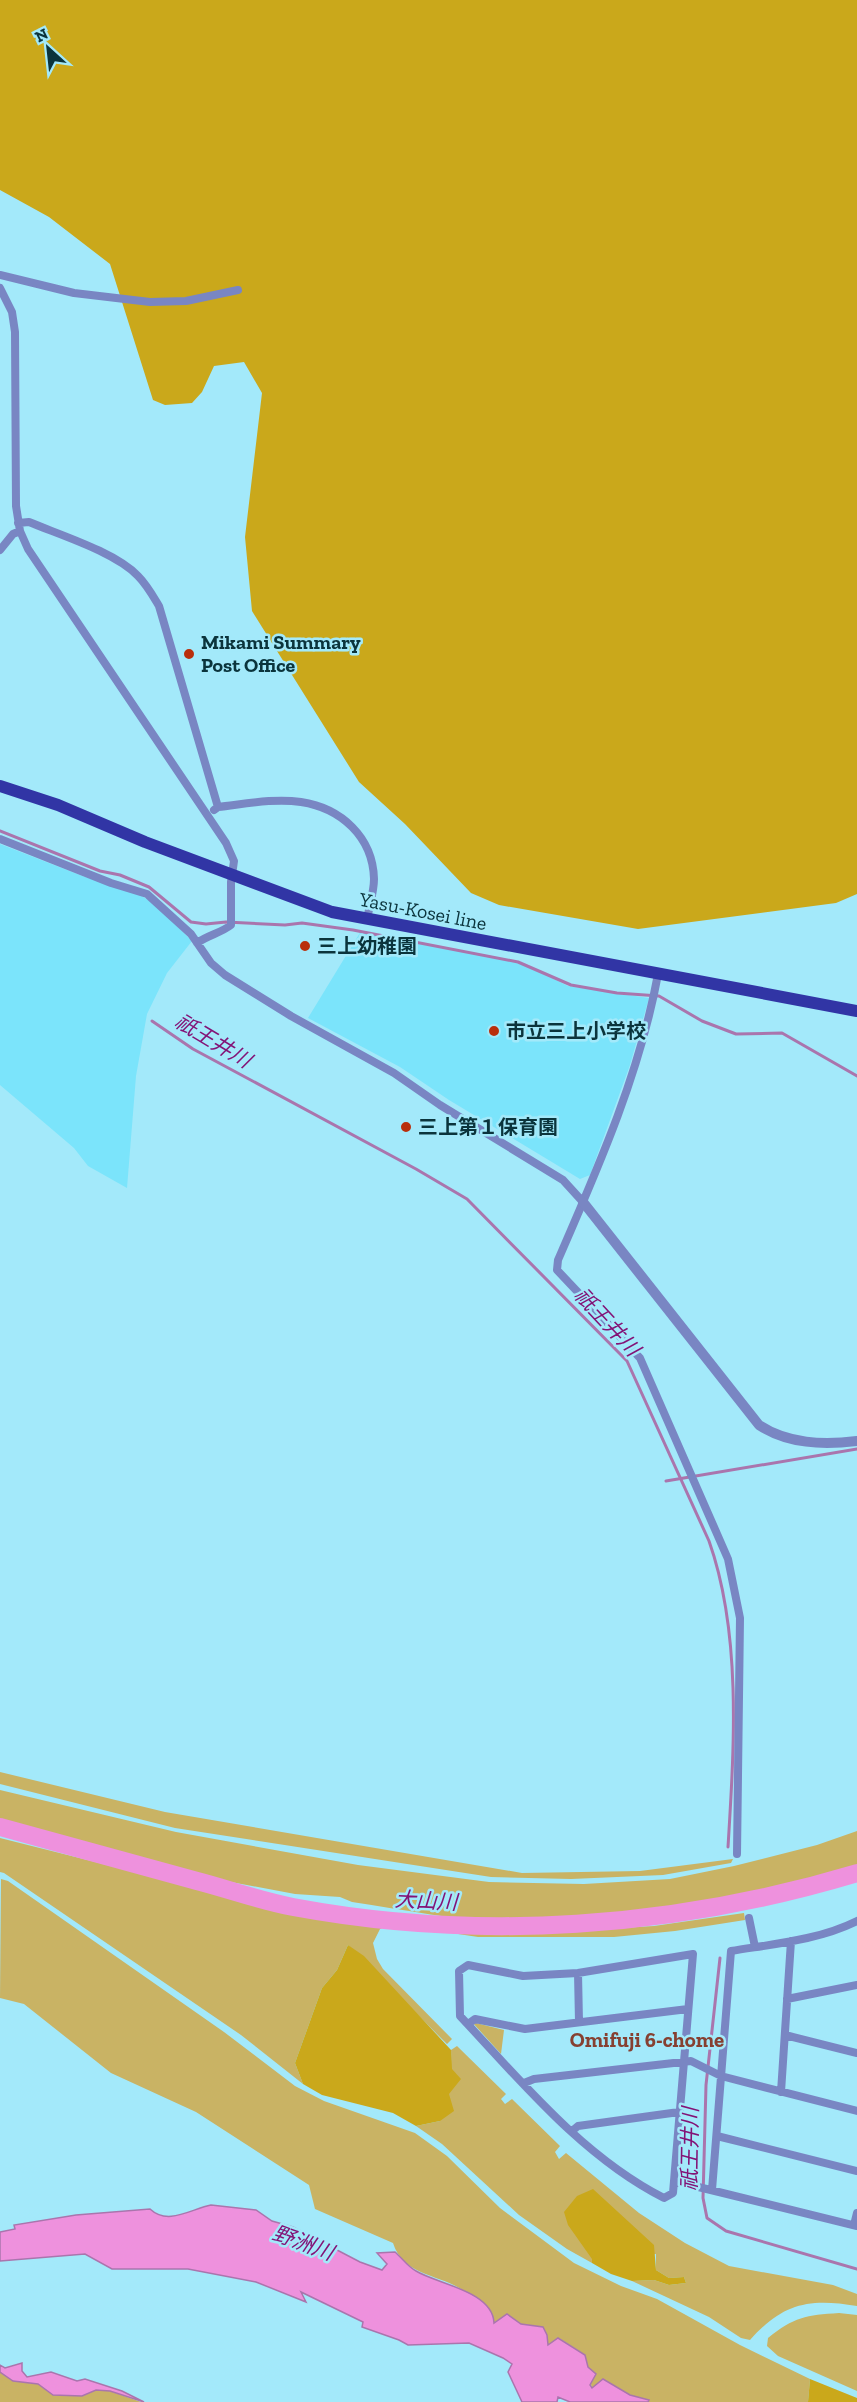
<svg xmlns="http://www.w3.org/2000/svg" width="857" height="2402" font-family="'Zilla Slab','Noto Sans JP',serif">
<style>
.built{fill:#7be4fb}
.green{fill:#c9b364}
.forest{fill:#caa81b}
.water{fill:#ee91dd;stroke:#aa75ad;stroke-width:1.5}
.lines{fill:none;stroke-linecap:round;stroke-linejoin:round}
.stream{stroke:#aa75ad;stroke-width:3}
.river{stroke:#ee91dd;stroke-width:18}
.minor{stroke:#7986c3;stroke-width:8}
.tertiary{stroke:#7986c3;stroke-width:10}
.primary{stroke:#3135a5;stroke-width:12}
.poi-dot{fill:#b92e0b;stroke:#a3e9fa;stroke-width:2}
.labels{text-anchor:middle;stroke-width:5;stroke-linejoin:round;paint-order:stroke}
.poi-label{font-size:20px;font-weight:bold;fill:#0b343c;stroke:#a3e9fa;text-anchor:start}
.street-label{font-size:20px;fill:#0b343c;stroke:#a3e9fa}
.water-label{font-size:21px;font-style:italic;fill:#831376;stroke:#a3e9fa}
.neighbourhood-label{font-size:21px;font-weight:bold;fill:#864031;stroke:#a3e9fa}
</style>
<rect width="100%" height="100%" fill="#a3e9fa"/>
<path class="built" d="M0,844l85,33 50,15 21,13 36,36 -25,32 -20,41 -11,62 -9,112 -39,-22 -14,-18 -74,-63z
M361,931l156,30 51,25 81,12 -19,67 -40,110 -10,4 -131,-79 -49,-33 -92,-49z"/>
<path class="green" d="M0,1772l165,40 357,61 118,-2 93,-12 -2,4 -68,12 -92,4 -80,-2 -316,-49 -175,-44z
M0,1790l176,42 182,33 131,17 95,2 86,-5 64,-13 83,-21 40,-14v41c-26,9 -52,19 -78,26 -78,23 -183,29 -263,26 -55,-3 -110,-14 -164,-22l-12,-5 -45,-3 -180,-34 -115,-27z
M0,1838l163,41 310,50 81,3 100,-6 90,-13 1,7 -70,11 -61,6h-136l-86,-13 -12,5 -7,14 4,16 6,10 69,70 -5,5 -99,-99 -11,25 -15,18 -27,75 8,21 -62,-49 -237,-162 -4,-1z
M1,1879l7,2 216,151 71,54 29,15 91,32 32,23 53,52 74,55 47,23 36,13 83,46 70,34 -2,23h-160v-2l-18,-5 -27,-16 -11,10 -7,-34 -26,-17 -11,7 -5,-18 -22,-3 -14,-9 -14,8c-9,-10 -20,-26 -32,-34 -24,-15 -58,-14 -68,-46l-78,-34 -6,-24 -113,-73 -85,-39 -87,-69 -24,-6z
M472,2022l32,8 -3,24z
M457,2046l49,48 -5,5 4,5 7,-5 48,47 -5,6 4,7 7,-6 73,60 46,30 44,23 104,19 24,9v12c-48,-8 -74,-3 -107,34l-9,-2 -32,-21 -77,-36 22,-1 15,5 17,-2 -2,-6 -15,1 -13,-8v-16l-64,5v4l-25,-14 -48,-34 -77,-71 -26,-18 24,-5c8,-24 12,-45 11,-71z
M839,2313l18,2v76l-79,-35 -11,-10 1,-8c26,-21 38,-23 71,-25z
M0,2372l13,9 25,3 15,11 29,1 14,-6 14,1 31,11h-141z"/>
<path class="forest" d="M0,0h857v894l-21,9 -198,26 -139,-24 -28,-12 -66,-69 -46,-42 -107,-171 -7,-74 17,-144 -18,-31 -30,4 -12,26 -10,11 -27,2 -12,-5 -43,-136 -61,-47 -49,-27z
M348,1945l16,11 87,94 1,19 9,10 -12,15 5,17 -14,10 -24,5 -23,-13 -71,-18 -19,-11 -8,-21 27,-75 15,-18z
M593,2189l61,56 2,25 13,8 15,-1 2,6 -17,2 -15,-5 -22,1 -21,-7 -19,-11v-4l-24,-34 -4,-13 13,-16z
M810,2379l47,19v4h-49z"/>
<path class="water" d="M211,2205l45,5 16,11 21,6 67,35 22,8 5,-6 -10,-11 18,-1c7,6 13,15 21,19 21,13 77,20 78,52l13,-9 14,10 22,3 4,8 1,10 10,-7 27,17 3,12 8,7 -6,11 2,3 11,-9 27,16 19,5 -1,2h-78l-12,-5 -1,5h-35l-14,-30 4,-8 -9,-6 -34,-15 -61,2 -9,-5 -37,-13 1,-5 -62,-30 5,10 -50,-20 -68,-13h-76l-27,-15 -85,7v-29l15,-3 -1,-4 62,-10 74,-6c18,17 41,0 61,-4z
M22,2363v8l5,6 24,-5 26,9 8,-2 37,12 22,11 -34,-11 -14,-1 -14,6 -29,-1 -15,-11 -25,-3 -13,-9v-7l5,3z"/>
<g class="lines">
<path class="stream" d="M0,831l100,40 20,4 29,12 42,35 15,2 20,-2 59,3 17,-2 51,7 165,32 53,23 46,8 42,3 43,25 34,13 46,-1 75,43
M152,1021l41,28 223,120 51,30 160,162 82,180c33,93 25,208 19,306
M666,1481l191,-32
M720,1958l-14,127 -3,113 4,20 19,13 131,38"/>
<path class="river" d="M0,1827c66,18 131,36 197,54 31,8 64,20 96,26 188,35 381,21 564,-34"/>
<path class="minor" d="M0,275l74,18 76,9 36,-1 52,-11
M0,288l12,24 3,20 1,174 4,25 8,18 198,294 8,18 -3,21v43c-10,8 -23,10 -34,18
M18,523l11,-1c31,13 86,30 109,54 9,9 15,20 21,30l59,201
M0,550l13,-16 7,-3
M214,810l4,-3c27,-3 56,-9 83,-5 40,6 72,35 73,77 0,13 -5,28 -7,41
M0,839l111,44 36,11 44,40 20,29 14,12 66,41 103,57 46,32 123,75 20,22
M658,974c-18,99 -60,194 -100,286l-1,10 83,88 88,201 12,59 -3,236
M749,1918l6,29
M693,1954l-20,239 -9,5c-81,-41 -143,-117 -204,-182l-1,-45 9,-6 55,11 55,-3z
M578,1973l1,49
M787,1999l70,-14
M468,2024l7,-5 50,10 163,-20
M785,2035l72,18
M524,2083l10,-4 157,-18 30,15 136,35
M781,2092l10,-151
M572,2131l6,-5 101,-14
M717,2136l140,35
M674,2181l183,45
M712,2190l19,-239c42,-7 88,-11 126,-30
M854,2225l3,-12"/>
<path class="tertiary" d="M583,1202l176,223c29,19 64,20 98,16"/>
<path class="primary" d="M0,786l58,19 87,37 187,70 525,99"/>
</g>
<g class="poi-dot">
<circle cx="189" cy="654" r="6"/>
<circle cx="305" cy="946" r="6"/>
<circle cx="494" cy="1031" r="6"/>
<circle cx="406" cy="1127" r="6"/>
</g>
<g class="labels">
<g class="poi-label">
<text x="201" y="649">Mikami Summary<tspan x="201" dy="23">Post Office</tspan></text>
<text x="317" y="953">三上幼稚園</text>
<text x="506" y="1038">市立三上小学校</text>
<text x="418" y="1134">三上第１保育園</text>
</g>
<g class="street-label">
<text transform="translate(423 911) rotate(11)" y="7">Yasu-Kosei line</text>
</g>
<g class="water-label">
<text transform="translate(213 1041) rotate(31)" y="7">祇王井川</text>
<text transform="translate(607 1322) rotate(47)" y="7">祇王井川</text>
<text transform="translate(426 1901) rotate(3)" y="7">大山川</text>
<text transform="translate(690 2149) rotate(-89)" y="7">祇王井川</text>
<text transform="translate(303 2243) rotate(20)" y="7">野洲川</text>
</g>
<g class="neighbourhood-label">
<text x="647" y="2047">Omifuji 6-chome</text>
</g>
</g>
<g transform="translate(48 48) rotate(333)" stroke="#a3e9fa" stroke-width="4.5" paint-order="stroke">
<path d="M0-4.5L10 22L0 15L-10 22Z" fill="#0b343c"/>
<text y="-9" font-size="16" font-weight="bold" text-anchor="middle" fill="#0b343c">N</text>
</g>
</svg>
